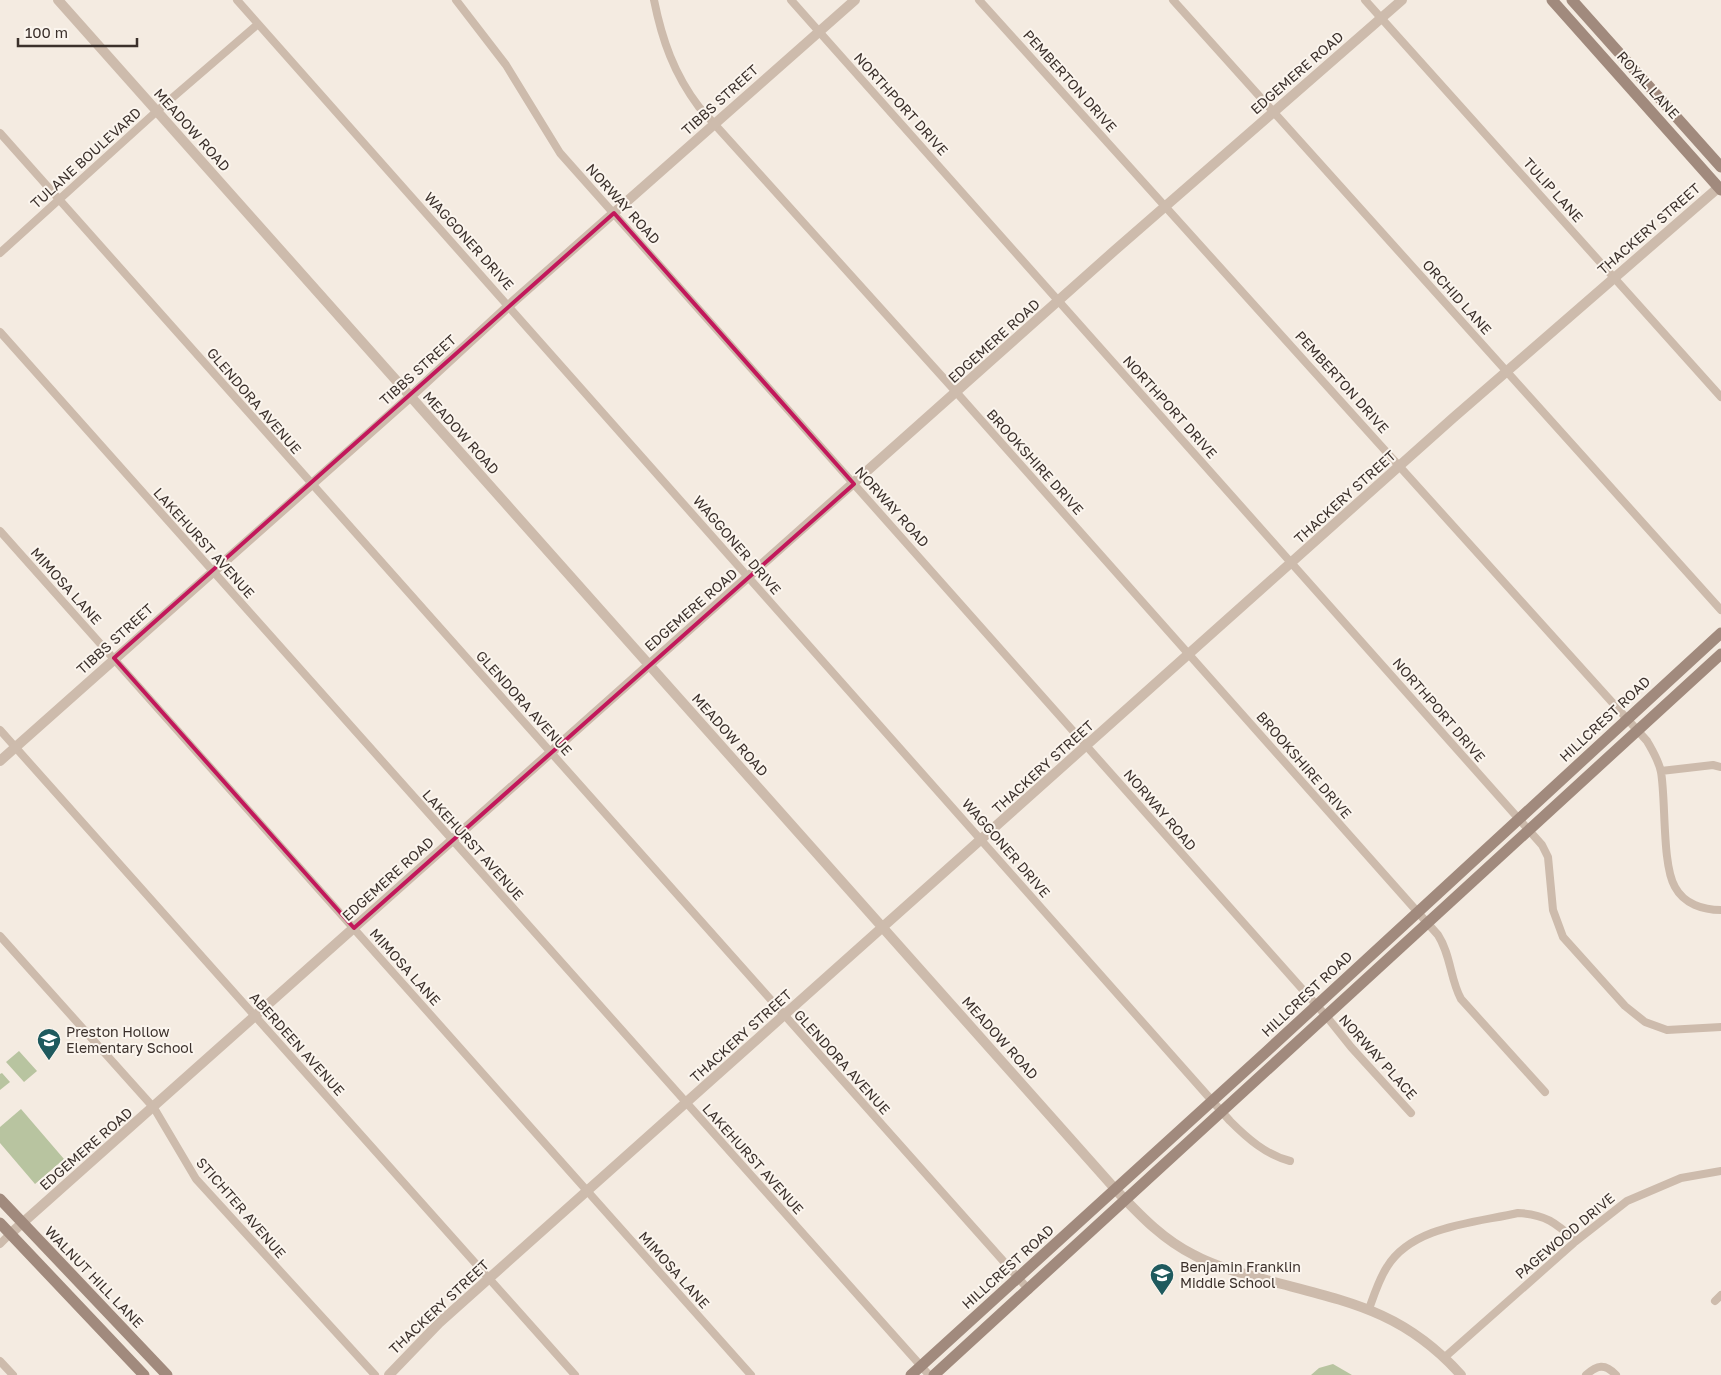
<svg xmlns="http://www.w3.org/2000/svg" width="1721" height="1375" font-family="'Golos Text',sans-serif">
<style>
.green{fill:#b8c4a0}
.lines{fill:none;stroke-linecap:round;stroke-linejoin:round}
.minor{stroke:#cdbbac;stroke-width:8}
.tertiary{stroke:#cdbbac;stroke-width:10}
.secondary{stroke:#a18a7d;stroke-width:11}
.marked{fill:none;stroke:#c2185b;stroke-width:4;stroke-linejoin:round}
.labels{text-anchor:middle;stroke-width:4;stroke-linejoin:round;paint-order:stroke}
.street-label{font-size:14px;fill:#3b302b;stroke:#fbf5ee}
.poi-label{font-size:14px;fill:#3b302b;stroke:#fbf5ee;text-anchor:start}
</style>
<rect width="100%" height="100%" fill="#f4ebe1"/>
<path class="green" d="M19,1051l18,20 -13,11 -18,-20z
M2,1073l8,9 -10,8v-16z
M21,1109l43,50 -29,25 -35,-41v-16z
M1333,1364l19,11h-41l8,-7z"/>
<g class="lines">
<path class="minor" d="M237,0l993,1121c17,17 36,34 60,40
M456,0l50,65 54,88 767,864 24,30 60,66
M654,0c8,40 20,74 45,107l258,286 481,542c13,20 12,44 23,64l84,93
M791,0l751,845 6,12 5,53 10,27 62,69 20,16 22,8 54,-3
M979,0l668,741c5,9 12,20 14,31 5,29 1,93 14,115 9,17 28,23 46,23
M1173,0l548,610
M1365,0l356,397
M0,133l1029,1157
M0,253l157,-142 101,-87
M0,332l929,1043
M0,531l751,844
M0,730l575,645
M1661,771l52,-6 8,2
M0,936l154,172 42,71 179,196
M0,1244l10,-10
M1715,1301l6,-6
M1369,1309c5,-14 10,-30 18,-42 25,-41 87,-44 131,-54 27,1 38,10 58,28
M1445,1357l131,-116 51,-40 54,-23 40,-7
M0,1361l13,14
M1586,1375c11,-10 19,-12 30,0"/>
<path class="tertiary" d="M58,0l1058,1190c24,25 46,49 78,65 22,12 45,17 69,24 81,22 139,30 198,96
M0,761l411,-365 103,-95 341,-301
M10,1234l1104,-983 288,-251
M389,1375l50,-52 1014,-905 266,-231"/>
<path class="secondary" d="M1552,0l169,190
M1572,0l149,167
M0,1199l167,176
M0,1223l144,152
M911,1375l355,-323 455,-419
M934,1375l787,-721"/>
</g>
<path class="marked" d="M614,213l240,271 -500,444 -240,-270z"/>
<defs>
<g id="school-pin" transform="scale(1.25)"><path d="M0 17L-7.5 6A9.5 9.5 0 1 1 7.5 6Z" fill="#1f5a5e" stroke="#fbf5ee"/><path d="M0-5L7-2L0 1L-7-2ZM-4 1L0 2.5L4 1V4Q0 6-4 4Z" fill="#fff"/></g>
</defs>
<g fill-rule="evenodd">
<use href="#school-pin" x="49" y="1040"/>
<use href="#school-pin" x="1162" y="1275"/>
</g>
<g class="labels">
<g class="street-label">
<text transform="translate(1297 73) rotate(-41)" y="5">EDGEMERE ROAD</text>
<text transform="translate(1070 81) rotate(48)" y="5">PEMBERTON DRIVE</text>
<text transform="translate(1648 85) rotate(48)" y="5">ROYAL LANE</text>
<text transform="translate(720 100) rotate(-42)" y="5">TIBBS STREET</text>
<text transform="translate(901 104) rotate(48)" y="5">NORTHPORT DRIVE</text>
<text transform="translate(192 130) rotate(48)" y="5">MEADOW ROAD</text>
<text transform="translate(86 158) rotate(-42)" y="5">TULANE BOULEVARD</text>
<text transform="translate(1553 190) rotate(48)" y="5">TULIP LANE</text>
<text transform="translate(623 204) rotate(48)" y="5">NORWAY ROAD</text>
<text transform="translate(1649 229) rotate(-41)" y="5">THACKERY STREET</text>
<text transform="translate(469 241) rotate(48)" y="5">WAGGONER DRIVE</text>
<text transform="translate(1457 297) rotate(48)" y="5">ORCHID LANE</text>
<text transform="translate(994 341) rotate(-42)" y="5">EDGEMERE ROAD</text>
<text transform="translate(418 370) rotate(-42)" y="5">TIBBS STREET</text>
<text transform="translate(1342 382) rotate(48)" y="5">PEMBERTON DRIVE</text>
<text transform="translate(254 401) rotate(49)" y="5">GLENDORA AVENUE</text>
<text transform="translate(1170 407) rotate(48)" y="5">NORTHPORT DRIVE</text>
<text transform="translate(461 433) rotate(48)" y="5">MEADOW ROAD</text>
<text transform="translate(1035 462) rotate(48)" y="5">BROOKSHIRE DRIVE</text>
<text transform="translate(1345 497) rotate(-42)" y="5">THACKERY STREET</text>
<text transform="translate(892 507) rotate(48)" y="5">NORWAY ROAD</text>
<text transform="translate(204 543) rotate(48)" y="5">LAKEHURST AVENUE</text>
<text transform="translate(737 545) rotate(49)" y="5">WAGGONER DRIVE</text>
<text transform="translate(66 586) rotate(48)" y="5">MIMOSA LANE</text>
<text transform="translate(691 610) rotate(-41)" y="5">EDGEMERE ROAD</text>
<text transform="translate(115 639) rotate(-42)" y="5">TIBBS STREET</text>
<text transform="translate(524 703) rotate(48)" y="5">GLENDORA AVENUE</text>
<text transform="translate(1439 710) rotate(49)" y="5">NORTHPORT DRIVE</text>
<text transform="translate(1605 719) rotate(-43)" y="5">HILLCREST ROAD</text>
<text transform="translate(730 735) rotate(48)" y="5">MEADOW ROAD</text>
<text transform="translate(1304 765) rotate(49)" y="5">BROOKSHIRE DRIVE</text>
<text transform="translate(1043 767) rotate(-42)" y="5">THACKERY STREET</text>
<text transform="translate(1160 810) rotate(49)" y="5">NORWAY ROAD</text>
<text transform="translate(473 845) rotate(48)" y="5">LAKEHURST AVENUE</text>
<text transform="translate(1006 848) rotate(49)" y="5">WAGGONER DRIVE</text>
<text transform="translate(388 879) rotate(-42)" y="5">EDGEMERE ROAD</text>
<text transform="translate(405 967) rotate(48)" y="5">MIMOSA LANE</text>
<text transform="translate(1307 994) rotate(-43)" y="5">HILLCREST ROAD</text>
<text transform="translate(741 1036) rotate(-42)" y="5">THACKERY STREET</text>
<text transform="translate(1000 1038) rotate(48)" y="5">MEADOW ROAD</text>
<text transform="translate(297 1044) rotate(48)" y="5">ABERDEEN AVENUE</text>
<text transform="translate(1378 1057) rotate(48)" y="5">NORWAY PLACE</text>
<text transform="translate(842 1062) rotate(48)" y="5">GLENDORA AVENUE</text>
<text transform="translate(86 1149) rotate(-41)" y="5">EDGEMERE ROAD</text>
<text transform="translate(753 1159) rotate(48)" y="5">LAKEHURST AVENUE</text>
<text transform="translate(241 1208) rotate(49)" y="5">STICHTER AVENUE</text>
<text transform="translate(1565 1236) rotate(-40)" y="5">PAGEWOOD DRIVE</text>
<text transform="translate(1008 1267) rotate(-42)" y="5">HILLCREST ROAD</text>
<text transform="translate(674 1270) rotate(48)" y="5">MIMOSA LANE</text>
<text transform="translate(94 1277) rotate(46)" y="5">WALNUT HILL LANE</text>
<text transform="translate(439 1307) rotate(-43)" y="5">THACKERY STREET</text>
</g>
<g class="poi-label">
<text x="66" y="1037">Preston Hollow<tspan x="66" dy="16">Elementary School</tspan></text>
<text x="1180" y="1272">Benjamin Franklin<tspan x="1180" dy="16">Middle School</tspan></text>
</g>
</g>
<path d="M18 38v8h119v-8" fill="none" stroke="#3b302b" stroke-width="2.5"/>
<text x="25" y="38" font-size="15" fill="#3b302b" stroke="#fbf5ee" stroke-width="4" paint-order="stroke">100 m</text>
</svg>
